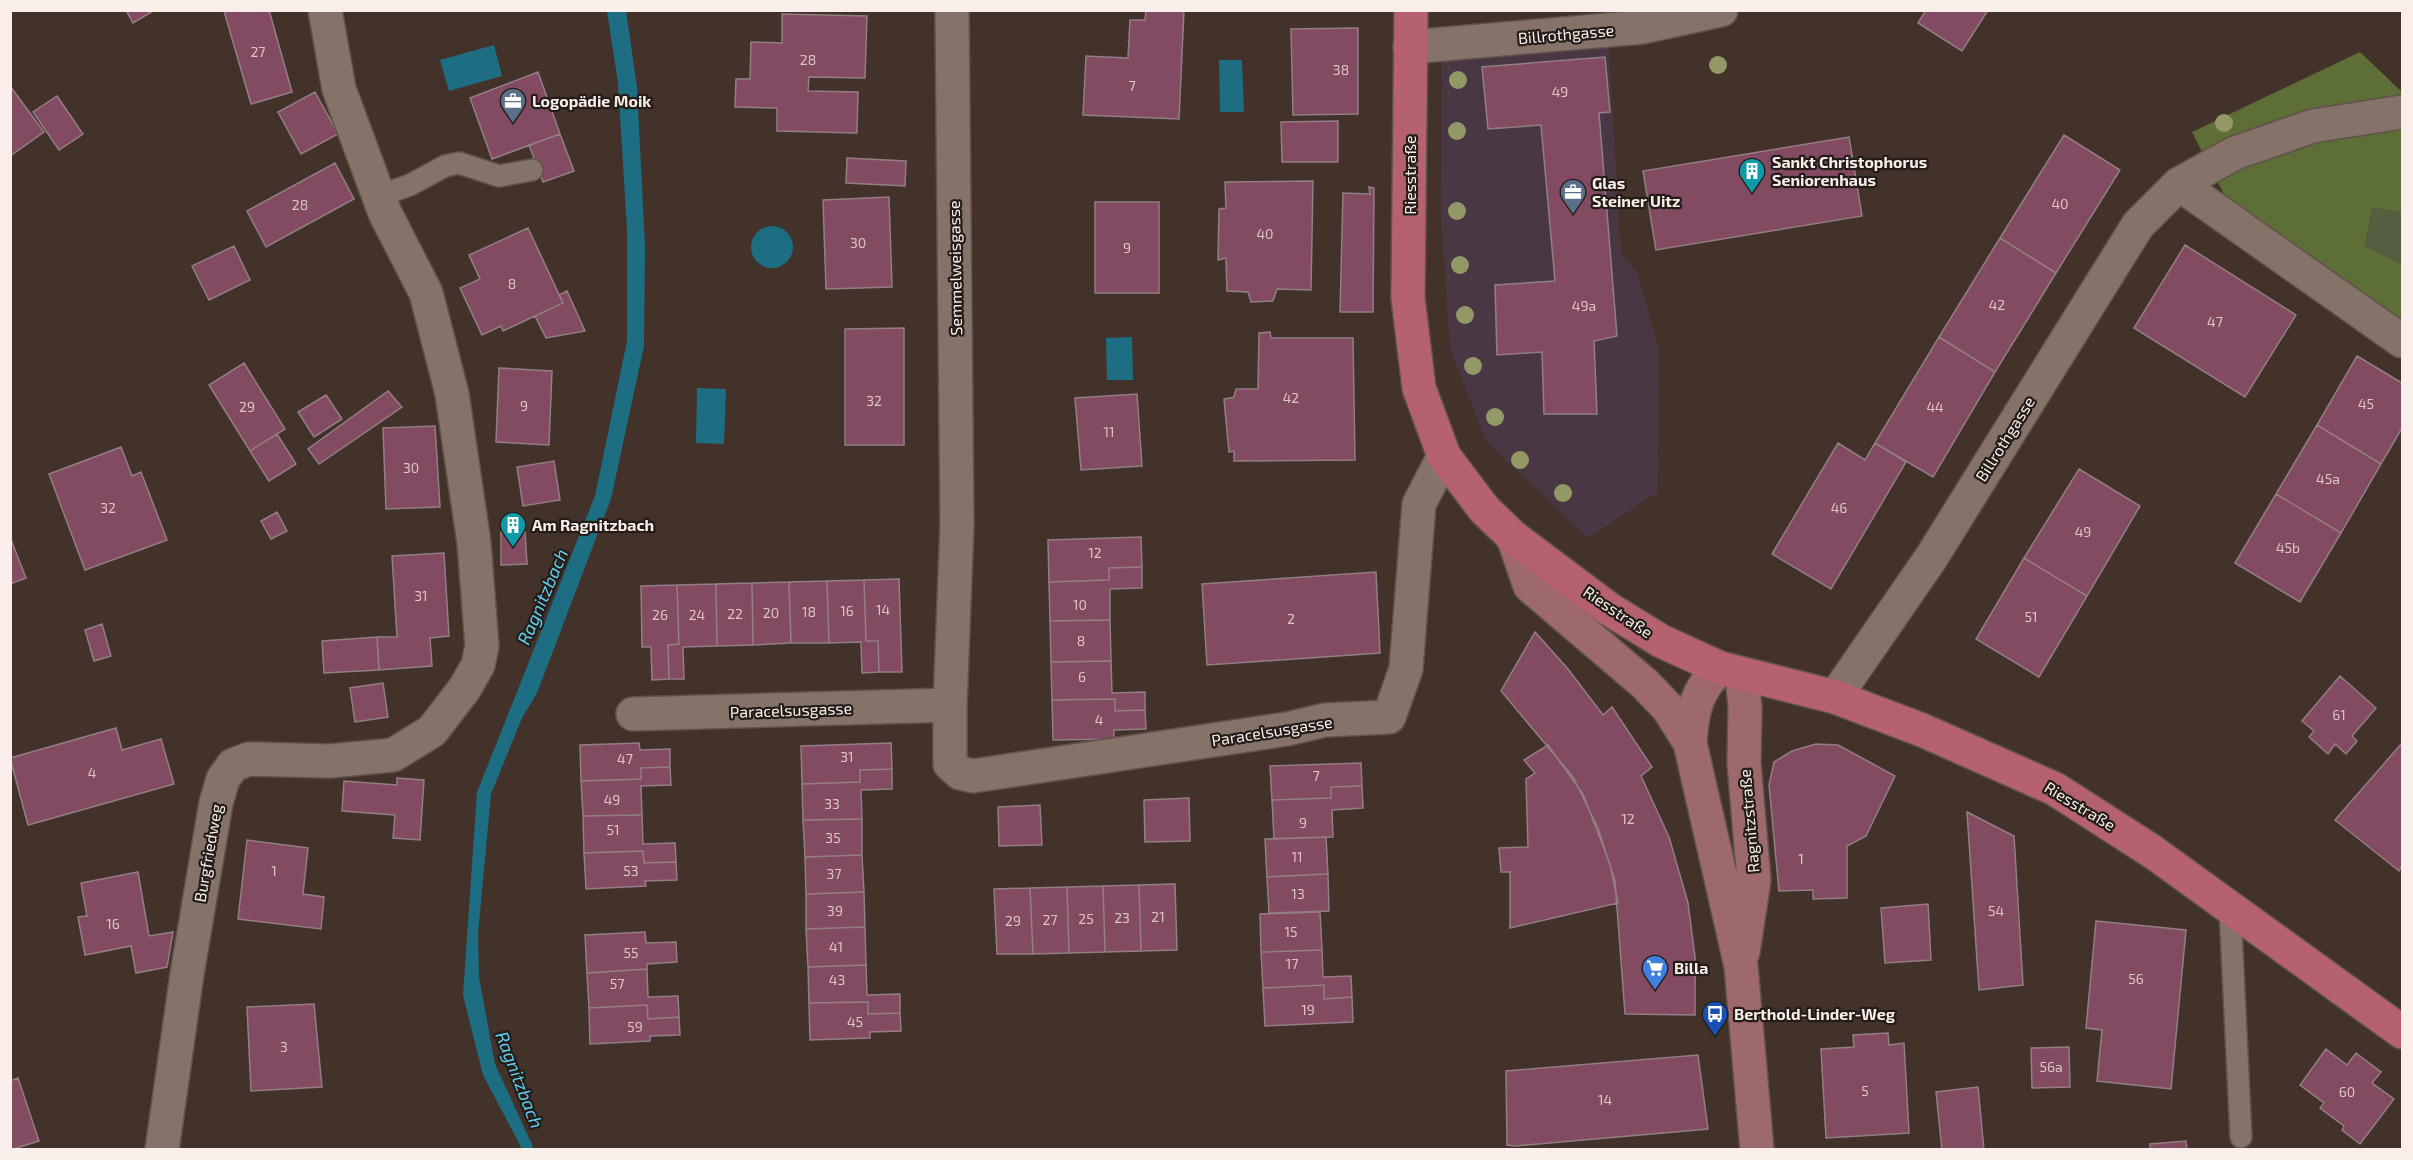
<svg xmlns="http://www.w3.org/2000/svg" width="2413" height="1160" font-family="'Exo 2',sans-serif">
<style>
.commercial{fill:#493844}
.green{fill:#555f3f}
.forest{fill:#5e6e37}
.water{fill:#1d6e83}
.building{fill:#834b61;stroke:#937e85;stroke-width:1.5}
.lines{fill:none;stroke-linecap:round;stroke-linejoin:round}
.lane-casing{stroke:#5f514b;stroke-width:24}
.street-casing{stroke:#5f514b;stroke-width:36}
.secondary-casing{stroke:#5f514b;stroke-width:36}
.primary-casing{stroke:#5f514b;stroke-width:36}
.lane{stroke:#857269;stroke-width:21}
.street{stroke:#857269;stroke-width:33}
.secondary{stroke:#9d696c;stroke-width:33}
.primary{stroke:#b5616e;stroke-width:33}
.tree{fill:#929967}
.labels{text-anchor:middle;stroke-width:4.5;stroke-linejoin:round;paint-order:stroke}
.number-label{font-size:14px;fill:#dcc5c7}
.street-label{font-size:16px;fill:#f9eee9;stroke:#231c18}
.poi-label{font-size:16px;font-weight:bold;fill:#f9eee9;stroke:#231c18;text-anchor:start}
.water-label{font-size:18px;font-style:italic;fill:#5fd0f0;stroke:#231c18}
</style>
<rect width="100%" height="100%" fill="#43322a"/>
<path class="commercial" d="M1608,40l13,212 17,23 21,75 -1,142 -70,46 -102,-97 -36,-93 -9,-131 1,-160z"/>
<path class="green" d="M2372,208l30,4v52l-37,-16z"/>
<path class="forest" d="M2360,52l42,40v120l-30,-4 -7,39 37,17v57l-176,-123 -34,-66z"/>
<path class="water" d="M607,11h19l11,76 8,159 -1,100 -33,153 -74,194 -15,25 -31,76 -13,140 1,43 16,87 39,85h-12l-39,-74 -20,-80 14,-203 118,-296 32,-155v-112l-9,-146z
M494,45l8,31 -53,15 -9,-31z
M1219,60h23l2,52h-24z
M751 247a21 21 0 1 1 42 0a21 21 0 1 1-42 0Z
M1132,337l1,43h-26l-1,-42z
M697,388l29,1 -2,55 -28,-1z"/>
<path class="building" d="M126,10h29l-22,13z
M269,10l23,82 -41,12 -27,-93z
M1146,10h38l-5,109 -96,-4 3,-59 42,2 2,-38h15z
M1926,10h62l-26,41 -44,-28z
M782,14l85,2 -2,62 -56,-1 -1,14 50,1 -1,41 -80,-2v-23l-42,-1 1,-28h14l1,-37 31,1z
M1358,28v86l-65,1 -2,-86z
M1605,57l5,55 -11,1 18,223 -23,5 3,73h-53l-2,-62 -45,3 -2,-70 60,-4 -14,-156 -53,4 -6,-62z
M538,72l22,62 -68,25 -22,-61z
M10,86l34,46 -34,24z
M315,92l23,42 -37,20 -23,-42z
M57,96l26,38 -24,16 -26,-38z
M1338,121v41h-56l-1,-40z
M560,134l14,37 -31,11 -14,-37z
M2064,135l56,35 -64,103 -56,-35z
M1849,137l13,79 -206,34 -13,-79z
M847,158l59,3 -1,25 -59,-3z
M335,163l19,36 -88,48 -19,-36z
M1313,181l-2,109 -34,-1 -4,12 -22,1 -3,-10 -21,-1 -1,-33 -8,2 1,-51 7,-1 -1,-26z
M1369,187l5,1 -1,124h-33l3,-119 27,1z
M889,197l3,90 -66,2 -3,-89z
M1095,202h64v91h-64z
M528,228l35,75 -60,28 -2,-5 -19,9 -22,-47 20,-9 -11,-24z
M2000,238l56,35 -61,99 -56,-35z
M2185,245l111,70 -51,82 -111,-69z
M234,246l16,34 -41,20 -17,-34z
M567,291l18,40 -39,7 -11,-22 28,-13 -4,-8z
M904,328v117h-59v-116z
M1270,332l1,6h82l2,122 -121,1v-10l-5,1 -5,-53 10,-2 2,-8h22l1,-56z
M1939,337l56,35 -62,105 -58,-34z
M2357,356l45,27v45l-21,36 -64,-39z
M244,363l41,66 -35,22 -41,-66z
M499,368l53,3 -3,74 -53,-3z
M388,391l14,16 -83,57 -11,-15z
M1137,394l5,72 -61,4 -6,-72z
M326,395l16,24 -28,18 -16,-25z
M2317,425l64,39 -40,69 -65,-39z
M435,426l5,81 -54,2 -3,-81z
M277,434l19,30 -27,17 -19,-30z
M1838,443l27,17 10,-17 31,19 -75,127 -59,-35z
M121,447l11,29 9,-4 26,68 -82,30 -36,-96z
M554,461l6,39 -37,6 -6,-39z
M2079,469l61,37 -53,90 -63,-38z
M2276,494l65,39 -41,69 -65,-39z
M277,512l10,19 -16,8 -10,-18z
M501,532h24l2,32 -26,1z
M10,537l16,41 -16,6z
M1141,537l1,30 -33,1v12l-60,2 -1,-42z
M444,553l5,83 -19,2 2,28 -53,4 -2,-33h20l-5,-81z
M2024,558l63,38 -48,81 -63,-38z
M1142,567v21l-32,1v31l-60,1 -1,-39 60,-2v-12z
M1376,572l4,81 -173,12 -5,-81z
M899,579l3,93h-23l-1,-31h-12l-2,-61z
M864,580l2,61h12l1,31 -17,1 -1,-31 -32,1 -2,-62z
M827,581l2,62h-38l-2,-61z
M789,582l2,61 -38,2 -1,-62z
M752,583l1,62 -36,1 -1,-62z
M716,584l1,62 -34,1 1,32h-15l-1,-34 11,-1 -2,-59z
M677,585l2,59 -11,1 1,34 -17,1 -1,-33h-9l-1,-61z
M1110,620l1,41 -60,1 -1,-41z
M102,624l9,32 -17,5 -9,-31z
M1535,632l33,37 35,46 9,-8 40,60 -11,9 28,61 19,66 7,54v58l-70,-1 -10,-133 -17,-53 -25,-51 -72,-86z
M377,637l2,33 -55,3 -2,-32z
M1111,661l1,32 33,-1v18l-30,1v-12l-63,1 -1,-38z
M2340,676l36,32 -24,28 5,5 -11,13 -11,-10 -7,10 -19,-17 5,-6 -12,-10z
M383,683l5,34 -33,5 -5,-34z
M1115,699v12l30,-1 1,19 -32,1v9l-61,1 -1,-40z
M116,728l6,22 39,-11 13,45 -146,41 -18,-67z
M639,743l1,7 30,-1v18l-29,1v11l-60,2 -1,-36z
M891,743l1,26 -32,1v12l-58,2 -1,-38z
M2402,743v123l-3,5 -64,-51z
M1816,744l22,1 57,31 -29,60 -19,10v52l-34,1v-9l-34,1 -10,-106 5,-23 18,-11z
M1548,745l35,49 27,70 8,39 -108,25v-56h-9l-2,-24 29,-1 -2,-68 9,-6 -11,-13z
M1361,763l1,23 -31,1v11l-59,2 -2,-34z
M670,767l1,18 -30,1 1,29 -59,1 -2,-35 60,-2v-11z
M892,769v20l-31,1 1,29 -59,1 -1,-36 58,-2v-12z
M397,778l27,2 -4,60 -27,-2 2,-23 -53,-4 2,-30 53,4z
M1362,786l1,22 -31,2 1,27 -59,2 -2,-39 59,-2v-11z
M1189,798l1,43 -45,1 -1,-42z
M1040,805l2,40 -43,1 -1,-39z
M1967,812l47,24 9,149 -44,5z
M642,815l1,29 32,-1 1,19 -32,1 -1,-12 -59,2 -1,-37z
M862,819v36l-57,2 -2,-37z
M1326,837l2,37 -61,3 -2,-38z
M247,840l61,8 -5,46 21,3 -3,32 -83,-10z
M643,851l1,12 32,-1 1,18 -32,1 1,5 -60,3 -2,-36z
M862,855l2,37 -58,2 -1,-37z
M138,872l11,64 24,-4 -6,35 -31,6 -5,-27 -46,9 -7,-38 9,-1 -6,-33z
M1328,874l1,37 -60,2 -2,-36z
M1175,884l2,66 -36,1 -2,-66z
M1139,885l2,66 -36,1 -2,-66z
M1103,886l2,66 -36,1 -2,-66z
M1067,887l2,66 -36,1 -3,-66z
M1030,888l3,66h-36l-3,-65z
M864,892l1,35 -59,2v-35z
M1928,904l3,56 -46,3 -4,-55z
M1320,912l2,38 -61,2 -1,-38z
M2096,921l90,9 -15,159 -74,-8 5,-51 -16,-2z
M865,927l1,38 -58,2 -2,-38z
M645,932l1,11 30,-1 1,20 -30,2v5l-60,4 -2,-38z
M1322,950l1,27 28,-1 1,21 -28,2v-14l-61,3 -2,-36z
M866,965l1,30 33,-1v19l-32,1v-12l-59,1 -1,-36z
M647,969l1,28 30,-1 1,21 -31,2 -1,-14 -58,3 -2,-35z
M1324,985v14l28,-2 1,25 -88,4 -2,-38z
M868,1002v12l32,-1 1,18 -31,1v6l-60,2 -1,-37z
M314,1004l8,83 -71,4 -4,-84z
M647,1005l1,14 31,-2 1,18 -30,1v5l-60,3 -1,-36z
M1888,1033l1,12 15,-2 5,90 -83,5 -5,-89 33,-2 -1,-12z
M2069,1047l1,40 -38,1 -1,-40z
M2326,1049l21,16 9,-12 25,19 -9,11 22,16 -34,45 -18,-14 2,-4 -24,-18 4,-5 -24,-18z
M1698,1055l10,74 -193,17 -8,-1 -1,-74z
M18,1078l21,63 -29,9v-69z
M1978,1087l6,63h-42l-6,-58z
M2186,1141l1,9h-37v-6z"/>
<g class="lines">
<g class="lane-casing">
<path id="lane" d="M379,196l31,-11 35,-19 14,-3 40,13 33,-6
M2230,909l11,228"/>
</g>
<g class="street-casing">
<path id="street" d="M1410,47l233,-20 78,-17
M2179,184l223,157
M1835,697l96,-139 207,-333 41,-41 56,-31 78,-27 89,-14
M950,705l7,-180 -5,-515
M633,714l317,-9v59l10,9 13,3 314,-47 38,-9 64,-3 17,-48 13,-165 25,-48
M162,1150l25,-176 29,-171 7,-24 10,-14 16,-6 81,2 63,-6 39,-24 33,-43 13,-23 4,-19 -8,-103 -22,-149 -26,-101 -41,-80 -46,-124 -14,-79"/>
</g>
<g class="secondary-casing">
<path id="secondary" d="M1513,537l17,49 115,98 23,24 22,35 51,223 16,184
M1742,675l3,33 -1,55 10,117 -11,72
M1690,743c2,-31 6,-53 30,-75"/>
</g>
<g class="primary-casing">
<path id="primary" d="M1411,10l-3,288 11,90 25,68 40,53 29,28 96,72 52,32 59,27 115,29 87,33 133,59 98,63 249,180"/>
</g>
<use href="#lane" class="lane"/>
<use href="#street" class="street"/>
<use href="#secondary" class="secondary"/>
<use href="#primary" class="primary"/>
</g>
<g class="tree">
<circle cx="1718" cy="65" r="9"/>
<circle cx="1458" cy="80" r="9"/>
<circle cx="2224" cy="123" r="9"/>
<circle cx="1457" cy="131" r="9"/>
<circle cx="1457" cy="211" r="9"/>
<circle cx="1460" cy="265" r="9"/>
<circle cx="1465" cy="315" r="9"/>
<circle cx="1473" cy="366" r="9"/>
<circle cx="1495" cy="417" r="9"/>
<circle cx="1520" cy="460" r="9"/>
<circle cx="1563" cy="493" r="9"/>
</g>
<defs>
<g id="office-pin" transform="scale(1.35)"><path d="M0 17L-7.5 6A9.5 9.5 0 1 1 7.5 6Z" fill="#5c6f8a" stroke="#231c18"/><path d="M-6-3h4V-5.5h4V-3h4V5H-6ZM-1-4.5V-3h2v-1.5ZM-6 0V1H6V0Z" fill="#fff"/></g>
<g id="building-pin" transform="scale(1.35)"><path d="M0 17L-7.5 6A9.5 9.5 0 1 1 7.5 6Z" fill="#0f9aa8" stroke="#231c18"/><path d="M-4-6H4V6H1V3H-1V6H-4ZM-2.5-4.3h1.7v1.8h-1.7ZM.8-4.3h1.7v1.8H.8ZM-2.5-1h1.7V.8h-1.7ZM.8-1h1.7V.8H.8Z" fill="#fff"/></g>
<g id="supermarket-pin" transform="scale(1.35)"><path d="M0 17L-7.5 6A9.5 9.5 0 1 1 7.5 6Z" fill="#3f7fe0" stroke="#231c18"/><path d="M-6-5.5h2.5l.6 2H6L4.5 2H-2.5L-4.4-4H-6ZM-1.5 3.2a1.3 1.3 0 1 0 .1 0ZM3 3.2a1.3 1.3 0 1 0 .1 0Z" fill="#fff"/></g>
<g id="bus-pin" transform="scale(1.35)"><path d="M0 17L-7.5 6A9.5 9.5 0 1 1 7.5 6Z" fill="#1a4fb4" stroke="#231c18"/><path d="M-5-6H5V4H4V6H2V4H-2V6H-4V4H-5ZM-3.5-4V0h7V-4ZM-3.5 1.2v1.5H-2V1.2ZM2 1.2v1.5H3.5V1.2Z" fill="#fff"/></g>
</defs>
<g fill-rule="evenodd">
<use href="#office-pin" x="513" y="101"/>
<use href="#building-pin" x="1752" y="171"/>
<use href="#office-pin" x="1573" y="192"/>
<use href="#building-pin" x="513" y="525"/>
<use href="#supermarket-pin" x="1655" y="968"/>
<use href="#bus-pin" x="1715" y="1014"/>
</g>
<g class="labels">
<g class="number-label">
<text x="258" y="57">27</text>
<text x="808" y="65">28</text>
<text x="1341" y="75">38</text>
<text x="1132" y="91">7</text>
<text x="1560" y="97">49</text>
<text x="2060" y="209">40</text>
<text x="300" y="210">28</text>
<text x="1265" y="239">40</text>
<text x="858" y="248">30</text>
<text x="1127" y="253">9</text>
<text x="512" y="289">8</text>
<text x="1997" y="310">42</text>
<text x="1584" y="311">49a</text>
<text x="2215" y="327">47</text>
<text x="1291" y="403">42</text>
<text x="874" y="406">32</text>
<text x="2366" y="409">45</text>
<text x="524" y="411">9</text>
<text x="247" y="412">29</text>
<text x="1935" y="412">44</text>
<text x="1109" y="437">11</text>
<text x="411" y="473">30</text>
<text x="2328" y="484">45a</text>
<text x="108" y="513">32</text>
<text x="1839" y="513">46</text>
<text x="2083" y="537">49</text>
<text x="2288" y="553">45b</text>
<text x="1095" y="558">12</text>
<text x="421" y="601">31</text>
<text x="1080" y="610">10</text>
<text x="883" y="615">14</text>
<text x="847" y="616">16</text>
<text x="809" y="617">18</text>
<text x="771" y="618">20</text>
<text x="735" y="619">22</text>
<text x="660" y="620">26</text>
<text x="697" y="620">24</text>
<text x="2031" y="622">51</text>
<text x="1291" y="624">2</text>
<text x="1081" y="646">8</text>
<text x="1082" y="682">6</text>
<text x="2339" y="720">61</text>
<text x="1099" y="725">4</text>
<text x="847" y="762">31</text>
<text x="625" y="764">47</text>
<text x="92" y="778">4</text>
<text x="1316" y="781">7</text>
<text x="612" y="805">49</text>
<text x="832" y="809">33</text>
<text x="1628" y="824">12</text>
<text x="1303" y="828">9</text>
<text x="613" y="835">51</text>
<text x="833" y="843">35</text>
<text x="1297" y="862">11</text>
<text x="1801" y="864">1</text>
<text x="274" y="876">1</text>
<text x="631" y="876">53</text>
<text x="834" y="879">37</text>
<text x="1298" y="899">13</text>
<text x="835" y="916">39</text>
<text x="1996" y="916">54</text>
<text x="1158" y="922">21</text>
<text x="1122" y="923">23</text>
<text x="1086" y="924">25</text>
<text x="1050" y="925">27</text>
<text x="1013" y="926">29</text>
<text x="113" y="929">16</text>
<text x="1291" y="937">15</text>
<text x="836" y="952">41</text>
<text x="631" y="958">55</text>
<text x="1292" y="969">17</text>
<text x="2136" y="984">56</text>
<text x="837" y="985">43</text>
<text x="617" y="989">57</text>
<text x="1308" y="1015">19</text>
<text x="855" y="1027">45</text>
<text x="635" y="1032">59</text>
<text x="284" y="1052">3</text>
<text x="2051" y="1072">56a</text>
<text x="1865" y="1096">5</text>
<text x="2347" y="1097">60</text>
<text x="1605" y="1105">14</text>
</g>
<g class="street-label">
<text transform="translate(1566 34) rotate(-5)" y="6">Billrothgasse</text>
<text transform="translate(1410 175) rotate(-90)" y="6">Riesstraße</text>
<text transform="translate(955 268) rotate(-91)" y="6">Semmelweisgasse</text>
<text transform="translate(2005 439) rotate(-58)" y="6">Billrothgasse</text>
<text transform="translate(1618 612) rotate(34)" y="6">Riesstraße</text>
<text transform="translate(791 710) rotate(-2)" y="6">Paracelsusgasse</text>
<text transform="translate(1272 731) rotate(-9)" y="6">Paracelsusgasse</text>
<text transform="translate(2080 806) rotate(31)" y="6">Riesstraße</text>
<text transform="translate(1749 821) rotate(-95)" y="6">Ragnitzstraße</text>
<text transform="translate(208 853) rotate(-80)" y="6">Burgfriedweg</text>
</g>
<g class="poi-label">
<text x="532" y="107">Logopädie Moik</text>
<text x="1772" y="168">Sankt Christophorus<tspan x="1772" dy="18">Seniorenhaus</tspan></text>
<text x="1592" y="189">Glas<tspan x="1592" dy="18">Steiner Uitz</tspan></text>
<text x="532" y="531">Am Ragnitzbach</text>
<text x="1674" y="974">Billa</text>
<text x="1734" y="1020">Berthold-Linder-Weg</text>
</g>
<g class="water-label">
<text transform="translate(543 597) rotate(-67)" y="6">Ragnitzbach</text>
<text transform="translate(519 1080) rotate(69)" y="6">Ragnitzbach</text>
</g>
</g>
<rect width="2413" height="1160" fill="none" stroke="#f9eee9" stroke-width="24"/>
</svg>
